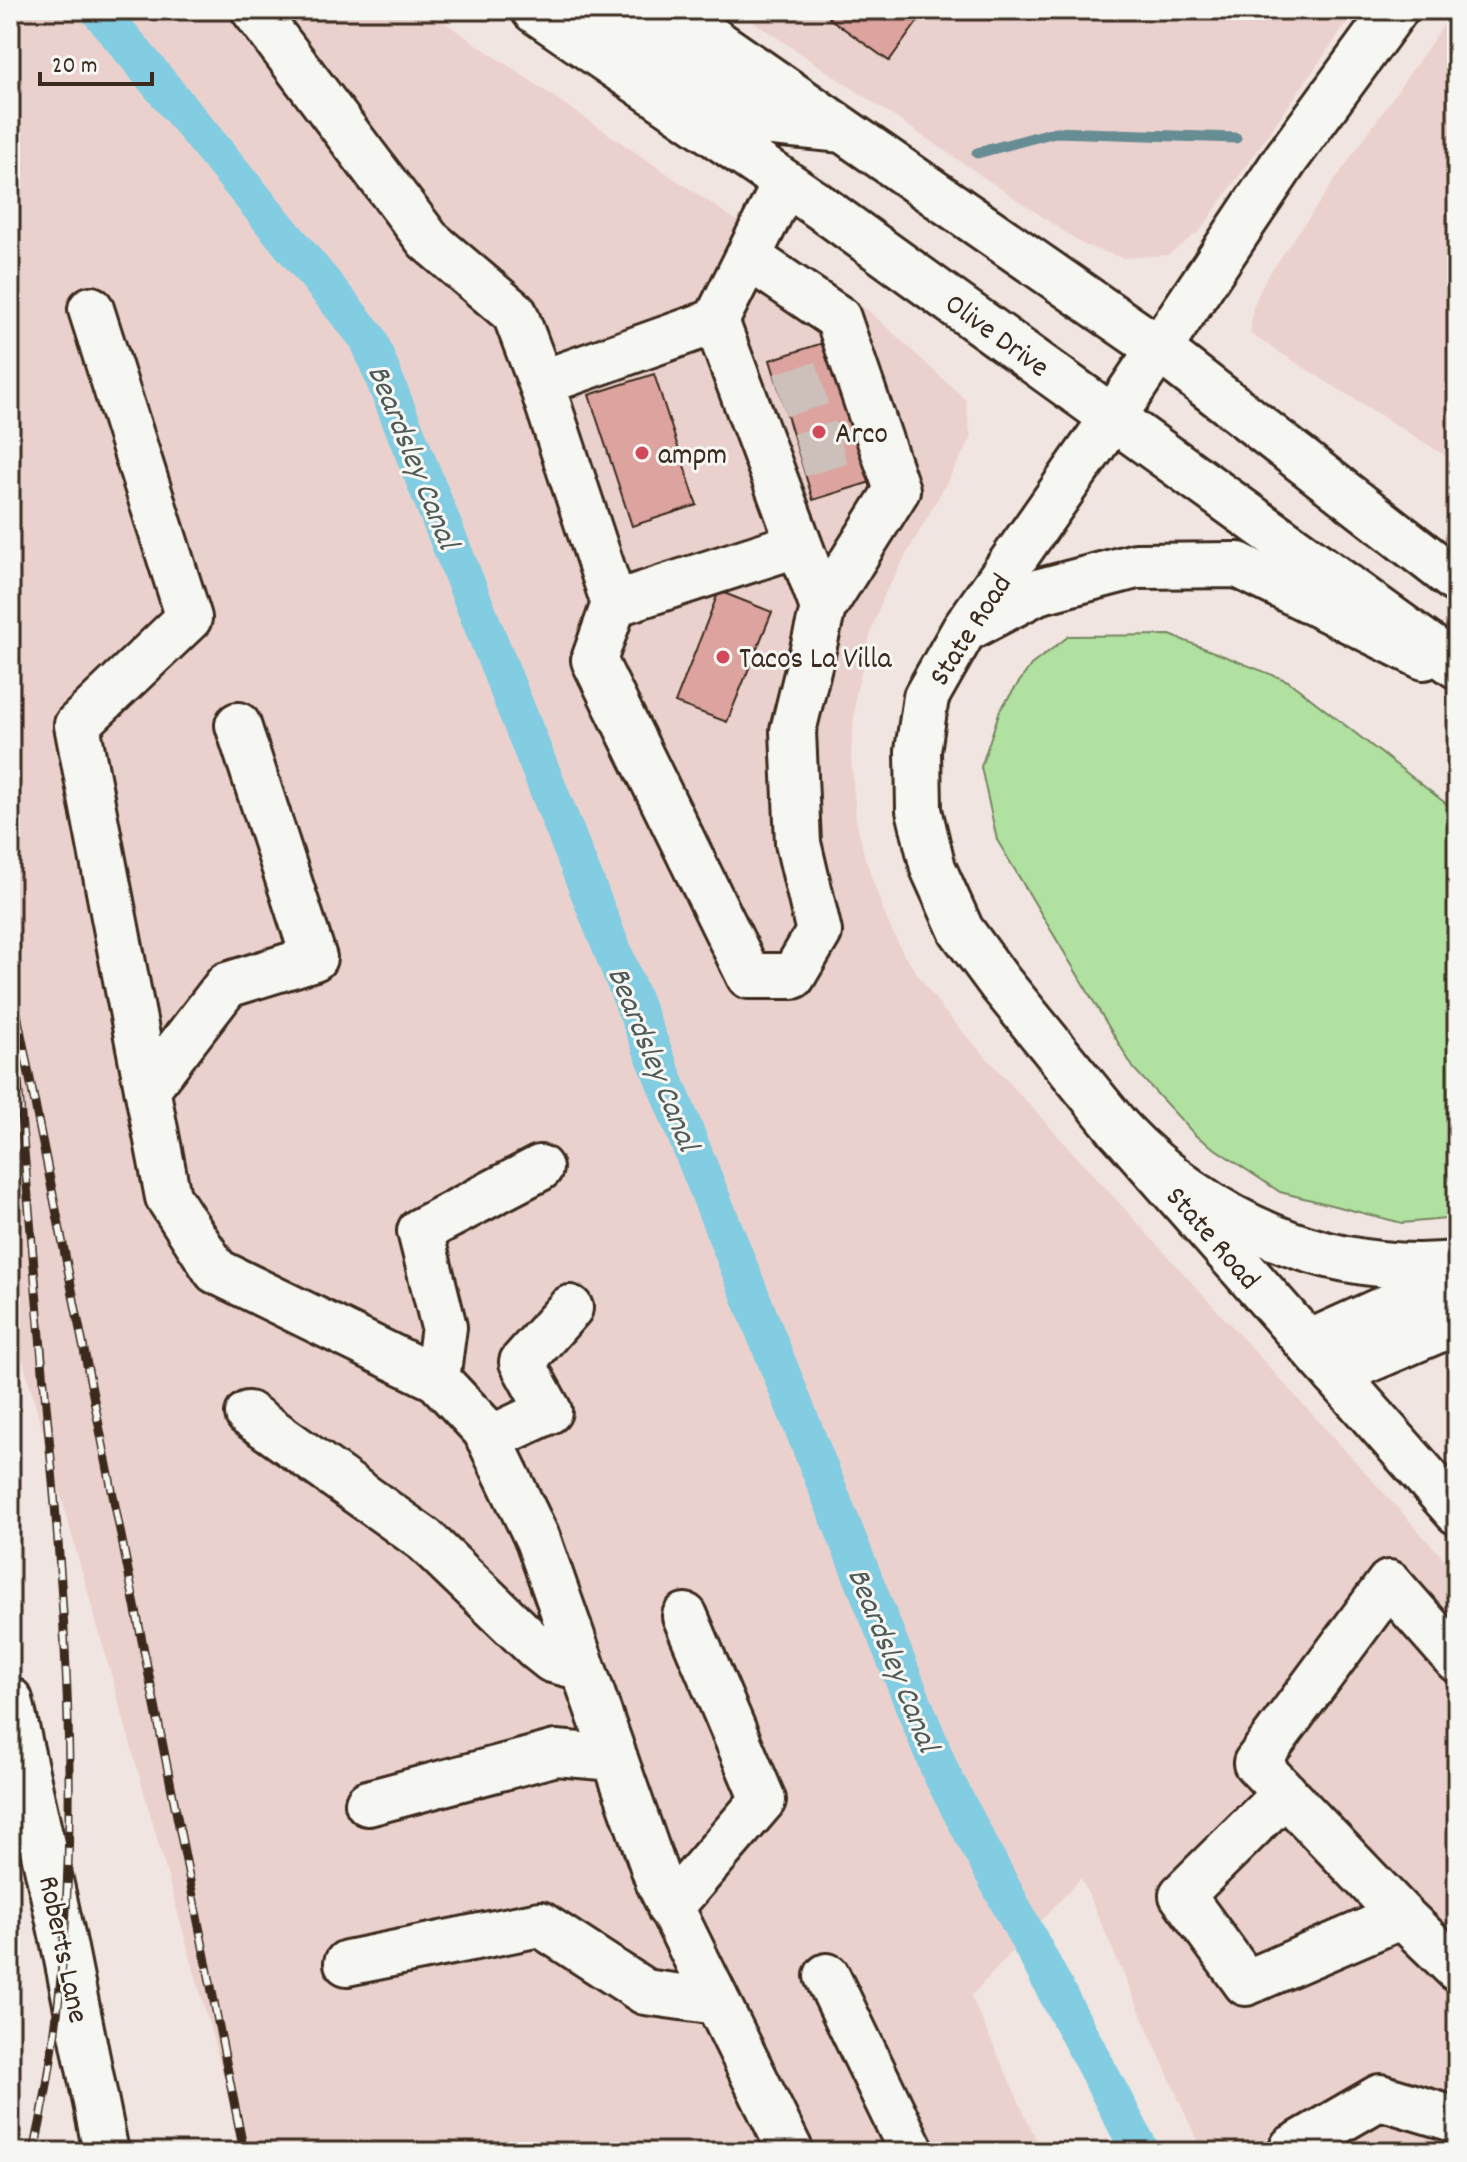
<svg xmlns="http://www.w3.org/2000/svg" width="1467" height="2162" font-family="Dekko,sans-serif">
<style>
.built{fill:#ebd1cd}
.green{fill:#b1e1a1;stroke:#768660;stroke-width:2}
.lines{fill:none;stroke-linecap:round;stroke-linejoin:round}
.stream{stroke:#668c94;stroke-width:11}
.canal{stroke:#82cde2;stroke-width:38}
.building{fill:#dda39e;stroke:#3b2a1e;stroke-width:2}
.minor-tunnel{stroke:#cdc0ba;stroke-width:44;stroke-dasharray:44 22;stroke-linecap:butt}
.minor-casing{stroke:#3b2a1e;stroke-width:50}
.major-casing{stroke:#3b2a1e;stroke-width:50}
.highway-casing{stroke:#3b2a1e;stroke-width:50}
.minor{stroke:#f6f6f2;stroke-width:44}
.major{stroke:#f6f6f2;stroke-width:44}
.highway{stroke:#f6f6f2;stroke-width:44}
.rail-casing{stroke:#3b2a1e;stroke-width:9}
.rail{stroke:#f6f6f2;stroke-width:6;stroke-dasharray:18;stroke-linecap:butt}
.poi-dot{fill:#d1495b;stroke:#f6f6f2;stroke-width:3}
.labels{text-anchor:middle;stroke-width:6;stroke-linejoin:round;paint-order:stroke}
.street-label{font-size:30px;fill:#3b2a1e;stroke:#f6f6f2}
.poi-label{font-size:30px;fill:#3b2a1e;stroke:#f6f6f2;text-anchor:start}
.water-label{font-size:32px;font-style:italic;fill:#505b59;stroke:#f6f6f2}
</style>
<rect width="100%" height="100%" fill="#f1e5e1"/>
<filter id="ink" filterUnits="userSpaceOnUse"><feTurbulence type="fractalNoise" baseFrequency=".0125" numOctaves="2"/><feDisplacementMap in="SourceGraphic" scale="16" xChannelSelector="R" yChannelSelector="G"/><feConvolveMatrix kernelMatrix="1 2 1 2 8 2 1 2 1" color-interpolation-filters="sRGB"/></filter>
<g filter="url(#ink)">
<path class="built" d="M10,10h416l442,300 98,90 5,39 -86,154 -14,39 -15,61 -5,62 5,63 9,40 21,60 18,37 39,55 514,563v579h-255l-121,-274 -110,118 71,156h-797l-235,-837z
M736,10h620l-156,221 -32,24 -46,3 -38,-13z
M1454,10h3v453l-207,-129 3,-27 12,-27z"/>
<path class="green" d="M1170,635l118,46 169,131v406l-55,5 -122,-31 -84,-56 -62,-67 -137,-229 -16,-73 19,-57 31,-45 38,-29z"/>
<g class="lines">
<path class="stream" d="M977,153l78,-21 181,6"/>
<path class="canal" d="M99,10l269,328 573,1435 200,379"/>
</g>
<path class="building" d="M835,10h91l-37,51 -60,-43z
M832,340l42,141 -61,19 -43,-140z
M654,374l43,131 -65,21 -43,-131z
M719,591l53,21 -45,110 -52,-19z"/>
<g class="lines">
<path class="minor-tunnel" d="M780,395l63,-18
M799,455l61,-18"/>
<g class="minor-casing">
<path id="minor" d="M254,10l174,230 87,74 26,69
M1395,10l-109,149 -174,260 -148,211 -38,67 -8,54 1,59 14,58 28,62 39,53 119,146 338,383
M748,257l90,61 59,172 -74,118 -30,123 5,112 21,89 -26,44h-44l-155,-316 20,-56 -73,-221 175,-62 69,-138
M91,309l98,309 -112,107 91,472 48,74 221,108 48,51 53,110 120,341 133,271
M716,321l107,287
M614,604l185,-60
M970,627l67,-35 99,-26 102,-1 186,92
M147,1089l80,-104 87,-27 -76,-233
M437,1379l7,-52 -24,-96 120,-63
M248,1414l177,126 112,108 15,12 31,8
M489,1439l60,-28 -27,-49 48,-54
M1457,1660l-68,-77 -133,180 146,153 55,53
M10,1700l53,239 43,213
M1285,1793l-103,102 64,88 156,-67
M368,1803l188,-50 59,5
M670,1908l93,-108 -78,-184
M347,1963l193,-39 105,68 72,10
M827,1976l85,176
M1292,2148l88,-51 77,23"/>
</g>
<g class="major-casing">
<path id="major" d="M534,10l285,196 638,460
M607,10l166,113 70,7
M670,10l489,339 298,232"/>
</g>
<g class="highway-casing">
<path id="highway" d="M1119,1129c90,94 206,148 338,135
M1308,1343l149,-67
M1335,1374l122,-52"/>
</g>
<use href="#minor" class="minor"/>
<use href="#major" class="major"/>
<use href="#highway" class="highway"/>
<g class="rail-casing">
<path id="rail" d="M10,979l234,1173
M16,1058c10,108 18,217 28,325 24,254 46,517 -10,769"/>
</g>
<use href="#rail" class="rail"/>
</g>
</g>
<g class="poi-dot">
<circle cx="819" cy="432" r="8"/>
<circle cx="642" cy="453" r="8"/>
<circle cx="723" cy="657" r="8"/>
</g>
<g class="labels">
<g class="street-label">
<text transform="translate(998 334) rotate(36)" y="10">Olive Drive</text>
<text transform="translate(969 629) rotate(-57)" y="10">State Road</text>
<text transform="translate(1214 1237) rotate(49)" y="10">State Road</text>
<text transform="translate(65 1949) rotate(78)" y="10">Roberts Lane</text>
</g>
<g class="poi-label">
<text x="835" y="442">Arco</text>
<text x="658" y="463">ampm</text>
<text x="739" y="667">Tacos La Villa</text>
</g>
<g class="water-label">
<text transform="translate(415 456) rotate(68)" y="11">Beardsley Canal</text>
<text transform="translate(655 1058) rotate(68)" y="11">Beardsley Canal</text>
<text transform="translate(895 1659) rotate(68)" y="11">Beardsley Canal</text>
</g>
</g>
<rect width="1467" height="2162" fill="none" stroke="#f6f6f2" stroke-width="40"/>
<rect x="20" y="20" width="1427" height="2122" fill="none" stroke="#3b2a1e" stroke-width="3" filter="url(#ink)"/>
<path d="M40 72v12h112v-12" fill="none" stroke="#3b2a1e" stroke-width="4"/>
<text x="52" y="72" font-size="24" fill="#3b2a1e" stroke="#f6f6f2" stroke-width="6" paint-order="stroke">20 m</text>
</svg>
